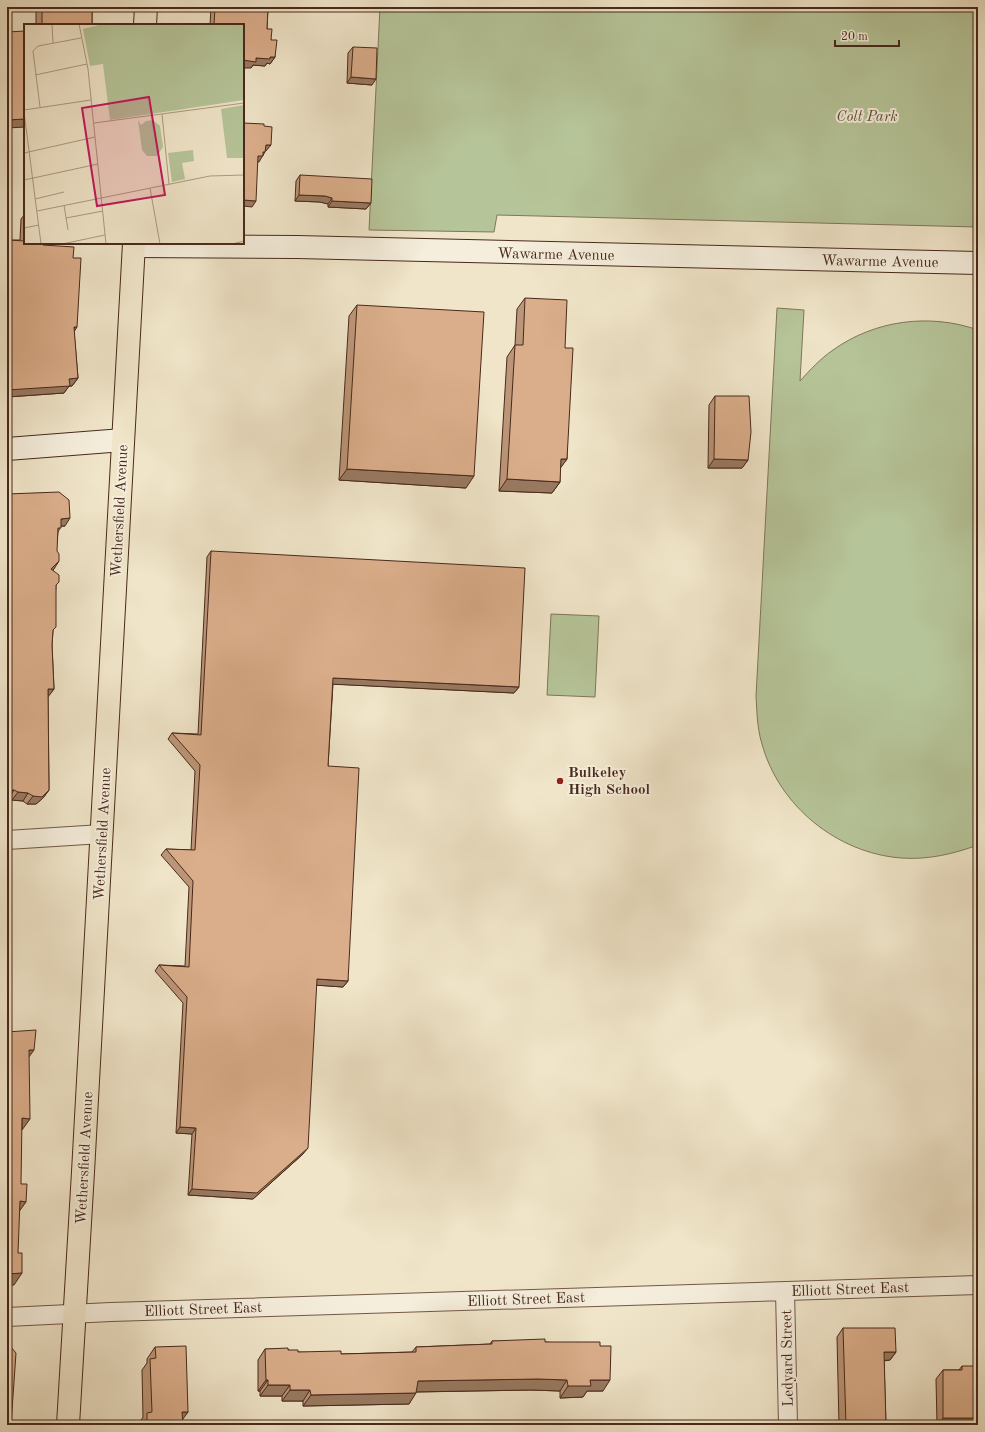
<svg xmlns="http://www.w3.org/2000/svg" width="985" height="1432" font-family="'Old Standard TT',serif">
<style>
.green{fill:#b6c599;stroke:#7f775a}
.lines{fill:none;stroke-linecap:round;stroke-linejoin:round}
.street-casing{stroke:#725846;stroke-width:20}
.secondary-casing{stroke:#48291b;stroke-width:24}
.primary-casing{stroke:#48291b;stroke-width:24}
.street{stroke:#f5eedc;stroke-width:18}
.secondary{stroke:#f5eedc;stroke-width:22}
.primary{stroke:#f0e5c9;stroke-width:22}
.wall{fill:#bc9678;stroke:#48291b}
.shaded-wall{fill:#997a61;stroke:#48291b}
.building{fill:#dbae8b;stroke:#48291b}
.poi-dot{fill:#8f2418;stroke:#f5eedc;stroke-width:1.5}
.labels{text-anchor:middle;stroke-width:4;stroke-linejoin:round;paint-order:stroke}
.park-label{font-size:15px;font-style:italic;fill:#64503a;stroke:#f5eedc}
.street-label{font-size:15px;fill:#48291b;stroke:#f5eedc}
.poi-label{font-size:15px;font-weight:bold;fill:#48291b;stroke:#f5eedc;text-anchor:start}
.inset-road{fill:none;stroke:#ad9a83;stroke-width:1}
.view{fill:#c2185b;fill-opacity:0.15;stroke:#c2185b;stroke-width:2}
.inset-edge{fill:none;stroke:#48291b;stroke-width:2}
</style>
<rect width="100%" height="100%" fill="#f0e5c9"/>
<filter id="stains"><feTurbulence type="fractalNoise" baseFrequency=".005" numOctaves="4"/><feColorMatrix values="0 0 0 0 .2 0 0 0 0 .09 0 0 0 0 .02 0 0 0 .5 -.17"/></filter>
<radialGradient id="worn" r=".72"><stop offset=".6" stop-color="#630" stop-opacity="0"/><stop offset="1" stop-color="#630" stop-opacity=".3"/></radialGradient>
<path class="green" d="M380,7h598v220l-481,-12 -3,17 -125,-2z
M777,308l27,2 -4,71c10,-11 20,-22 33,-31 42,-30 97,-37 145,-20v515c-25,9 -50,15 -77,13 -64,-5 -122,-52 -139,-114 -5,-16 -5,-32 -6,-48z
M551,614l48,2 -4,81 -48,-2z"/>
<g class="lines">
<g class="street-casing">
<path id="street" d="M7,840l95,-6
M785,1291l3,134
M7,1317l104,-5 867,-27"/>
</g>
<g class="secondary-casing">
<path id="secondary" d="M134,246l163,1 681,16
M7,449l116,-9"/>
</g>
<g class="primary-casing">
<path id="primary" d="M145,25l1,-18
M68,1425l15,-253 51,-929"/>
</g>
<use href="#street" class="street"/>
<use href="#secondary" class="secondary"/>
<use href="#primary" class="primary"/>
</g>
<path class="wall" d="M36,7h60l-3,4h-1v14h-56z
M211,7h57l-1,22 4,11 4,17 -5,7 -3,-1 -2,3 -12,-1 -2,3 -8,-43h-33z
M353,47l19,38 -25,-2 1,-30z
M300,175l71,28 -5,6 -38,-2v-3l-8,-2 -25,-1 1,-20z
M25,214v29l18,2 30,13 1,74 4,46 -6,8h-3l-5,7 -57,4v-157h13l1,-21z
M525,298l40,50 2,111 -7,9v14l-8,11 -53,-2 8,-134 8,-12 2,-36z
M357,305l109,183 -127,-8 10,-164z
M715,396l33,64 -6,8h-34l1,-63z
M7,494l58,32h-4l-3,6 -4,37 -1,1 3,16 -4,59 2,44 -6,7 1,94 -6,8 -7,6h-9l-4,-3 -11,-1 -3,-2h-2z
M211,551l308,136 -5,6 -181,-9 -5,82 20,215 -5,6 -27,-2 -13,169 -50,45 -65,-4 4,-61 -16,-1 7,-130 -28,-32 4,-6 26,1 4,-79 -28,-32 5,-6 25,1 4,-79 -27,-32 4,-6 26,1 9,-177z
M843,1328l53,24 -6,8 -6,1 2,64h-47l-2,-88z
M492,1341l53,1 55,4 3,45h-16l-4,6 -23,1v-7l-29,-1 -115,2 -7,12 -106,2v-5h-21v-5h-22v-5h-2v-31l7,-11 23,1 10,2 43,2 71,-2 4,-5 74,-3z
M155,1347l33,65 -6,7 1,6h-44v-1l4,-7 -1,-47 5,-7v-4z
M962,1366l16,59h-41l-1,-46 7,-9h16z"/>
<path class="shaded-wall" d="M89,7h7l-3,4h-7z
M270,57h5l-5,7 -3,-1 -2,3 -12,-1 -2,3h-8v-8z
M351,77l25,2 -4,6 -25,-2z
M25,119v8l-18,1v-8z
M266,145h5l-5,6h-5z
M263,152h2l-6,10h-5l4,-6z
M299,195l26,1 7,2 -4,6 -8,-2 -25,-1z
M243,200l13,1 -4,6 -9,-1z
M332,201l39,2 -5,6 -38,-2z
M74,327h3l-5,8z
M78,378l-6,8h-3l-5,7 -57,4v-7l62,-11z
M561,459h6l-8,11z
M714,459l34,1 -6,8h-34z
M347,469l127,7 -8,12 -127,-8z
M507,479l53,3 -8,11 -53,-2z
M70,518l-5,8h-9l5,-7z
M59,561l-5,8 -8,7 5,-7z
M333,678l186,9 -5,6 -185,-9z
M48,689h6l-6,8z
M7,790h7l-5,8h-2z
M49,790l-6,8 -7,6h-9l6,-8z
M18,792l10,1 -5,8 -11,-1z
M317,979l31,2 -5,6 -30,-2z
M29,1050h5l-8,11z
M22,1118l8,1 -8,11z
M180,1127l16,1 -4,6 -16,-1z
M308,1148l-5,6 -50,45 -65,-4 4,-6z
M20,1201l6,1 -8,11z
M22,1273l-8,12h-7v-11z
M884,1352h12l-6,8 -13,1z
M538,1379l29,1 -7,11 -29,-1 -121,2 8,-11z
M266,1380h2l-8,11h-2z
M590,1380h20l-7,11h-16l-4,6 -23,1 8,-12z
M268,1385h22l-8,11h-22z
M290,1390h20l-7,11h-21z
M416,1393l-7,11 -106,2 8,-11z
M182,1412h6l-8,11z
M943,1418h35v7h-40z"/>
<path class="building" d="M42,7h50v18h-50z
M215,7h53l-1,22h5l-1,11h6l-2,17h-5v2l-14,-1v4l-13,-2v-35h-29z
M25,31v88l-18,1v-88z
M353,47l24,1 -1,31 -25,-2z
M243,123l21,1v2l8,1 -1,18h-5l-1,7h-2v4h-5l-2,45 -13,-1z
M300,175l72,4 -1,24 -39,-2v-3l-7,-2 -26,-1z
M25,237v6h18v2l31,2 -1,11h8l-4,69h-3l4,51 -9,1 1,7 -63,4v-150l18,1z
M525,298l42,2 -2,48h8l-6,111h-6l-1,23 -53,-3 8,-134h8z
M357,305l127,7 -10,164 -127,-7z
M715,396h34l2,36 -3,28 -34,-1z
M59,492l10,8 1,18 -9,1v9h-3l-1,23 2,3v7l-8,8 8,6v7l-3,3v42l-3,3 -1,15 2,44h-6l1,101 -7,7 -9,-1 -5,-3 -10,-1 -4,-2h-7v-296z
M211,551l314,17 -6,119 -186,-9 -5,88 31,2 -11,213 -31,-2 -9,169 -51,45 -65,-4 4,-61 -16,-1 7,-130 -28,-32 30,2 4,-86 -27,-32 29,1 5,-85 -28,-32 29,2z
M36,1030l-2,20h-5l1,69 -8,-1 -1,66h6l-1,18 -6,-1 -2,52h4v20l-15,1v-242z
M843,1328h52l1,24h-12l2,73h-40z
M545,1339v3h55v4h11l-1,34h-20l1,6h-23l-1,-6 -29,-1 -120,2 -2,12 -105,2 -1,-5h-20v-5h-22v-5h-2l-1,-31 23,-1v2h10v2l43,-1v3l75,-2v-5l76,-3v-3z
M10,1346l6,7 -5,72h-4v-78z
M186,1346l2,66h-6l1,13h-36v-12l5,-1 -2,-53 6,-1 -1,-11z
M962,1366h16v52h-35v-48h19z"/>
<circle class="poi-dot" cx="560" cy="781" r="4"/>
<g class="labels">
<g class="park-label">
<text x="867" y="121">Colt Park</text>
</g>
<g class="street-label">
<text transform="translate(556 254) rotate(1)" y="5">Wawarme Avenue</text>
<text transform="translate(880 261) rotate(1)" y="5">Wawarme Avenue</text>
<text transform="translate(119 511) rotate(-87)" y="5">Wethersfield Avenue</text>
<text transform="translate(102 834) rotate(-87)" y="5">Wethersfield Avenue</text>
<text transform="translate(84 1158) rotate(-87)" y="5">Wethersfield Avenue</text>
<text transform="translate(850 1289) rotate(-2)" y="5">Elliott Street East</text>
<text transform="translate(526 1299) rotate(-2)" y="5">Elliott Street East</text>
<text transform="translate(203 1309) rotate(-2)" y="5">Elliott Street East</text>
<text transform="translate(787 1358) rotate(-91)" y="5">Ledyard Street</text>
</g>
<g class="poi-label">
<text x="568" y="777">Bulkeley<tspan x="568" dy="17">High School</tspan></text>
</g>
</g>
<g transform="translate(24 24)">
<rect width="220" height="220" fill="#f0e5c9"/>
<path d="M79,0h141v76l-134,20 -7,-56 -13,2 -7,-37zM220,81v53h-17l-6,-49zM114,96l3,5 5,-4 7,-1 7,6 3,21 -6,9h-10l-5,-6zM169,126l1,11 -12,2 3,16 -13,3 -4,-29z" fill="#b6c599"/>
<path class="inset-road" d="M28,0l1,19M55,0l9,45 18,175M11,51l52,-11M16,83l-7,-56 5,-5 43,-8M0,86l67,-10M0,88l17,132M138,90l7,70M70,99l150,-20M0,129l71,-16M0,156l74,-16M126,164l10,56M11,175l29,-7M40,181l4,25M13,187l173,-35 34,-1M42,194l37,-7M0,204l15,-3M38,220l43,-9M208,220l12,-3"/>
<path class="view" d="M125,73l16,98 -68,11 -15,-98z"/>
<rect width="220" height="220" class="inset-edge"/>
</g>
<rect width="985" height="1432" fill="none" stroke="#f0e5c9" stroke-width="24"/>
<rect x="8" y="8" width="969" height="1416" fill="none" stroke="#48291b" stroke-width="2"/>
<rect x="12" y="12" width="961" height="1408" fill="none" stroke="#48291b"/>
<path d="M835 40v6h64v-6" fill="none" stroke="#48291b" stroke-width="2"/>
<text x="841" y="40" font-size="12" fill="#48291b" stroke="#f5eedc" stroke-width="3" paint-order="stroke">20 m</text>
<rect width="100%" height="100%" filter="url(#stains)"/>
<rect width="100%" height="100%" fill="url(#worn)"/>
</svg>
